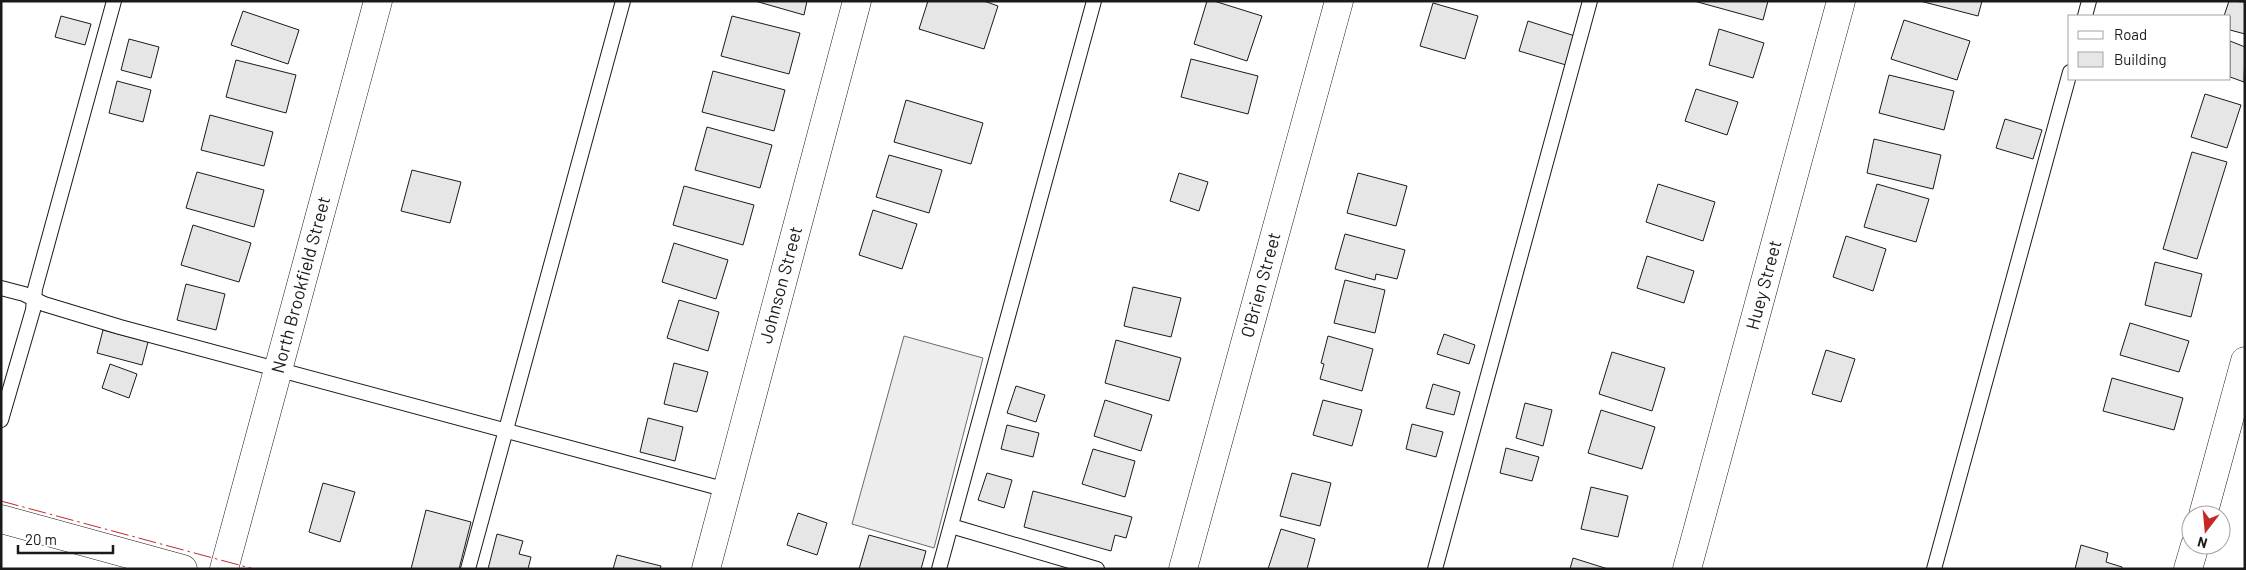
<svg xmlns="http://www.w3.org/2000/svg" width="2246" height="570" font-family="Barlow,sans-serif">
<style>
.built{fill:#ededed;stroke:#6a6a6a}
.building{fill:#e6e6e6;stroke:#1a1a1a}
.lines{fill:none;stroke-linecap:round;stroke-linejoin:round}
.service-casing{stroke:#1a1a1a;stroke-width:16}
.minor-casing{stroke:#1a1a1a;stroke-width:29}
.tertiary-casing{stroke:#1a1a1a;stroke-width:29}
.service{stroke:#fff;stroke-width:14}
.minor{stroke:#fff;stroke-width:28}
.tertiary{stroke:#fff;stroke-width:28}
.power{stroke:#c62828;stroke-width:1;stroke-dasharray:18 4 2.5 4;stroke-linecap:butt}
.labels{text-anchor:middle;stroke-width:4;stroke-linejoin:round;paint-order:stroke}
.street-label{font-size:18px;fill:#1a1a1a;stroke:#fff}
</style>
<rect width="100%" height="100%" fill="#fff"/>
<path class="built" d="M904,336l79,22 -49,190 -82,-24z"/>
<path class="building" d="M755,1h52l-3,14z
M928,1h56l14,5 -14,43 -65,-20z
M1207,1h7l48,15 -15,45 -53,-17z
M1694,1h74l-5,19z
M1920,1h62l-4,15z
M2229,1l16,1v32l-15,-4v-14h-6z
M1433,3l45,13 -13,43 -45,-13z
M243,11l56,19 -11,34 -57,-19z
M61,16l30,8 -6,21 -30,-8z
M732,16l68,17 -11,41 -68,-18z
M1904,20l66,21 -13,39 -66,-21z
M1528,21l47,15 -9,29 -47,-14z
M1719,29l45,14 -11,35 -44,-13z
M129,39l30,8 -8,31 -30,-8z
M2230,41l15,6 -1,35 -14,-5z
M1191,59l67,17 -10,38 -67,-17z
M236,60l60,15 -10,38 -60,-16z
M713,71l72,19 -11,41 -72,-19z
M1889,75l65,16 -10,39 -65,-17z
M117,81l34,9 -8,32 -34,-9z
M1696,89l42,13 -11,33 -42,-14z
M2205,94l36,11 -14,43 -36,-11z
M906,100l77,23 -12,41 -77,-22z
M210,115l63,17 -9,34 -63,-16z
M2005,119l37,11 -9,29 -37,-11z
M707,127l65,18 -12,43 -65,-18z
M1874,139l67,16 -8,34 -66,-16z
M2192,152l35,10 -30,97 -34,-10z
M889,155l53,15 -13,43 -53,-16z
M412,170l49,12 -11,41 -49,-12z
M197,172l67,18 -10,37 -68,-19z
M1179,173l29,9 -9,29 -29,-10z
M1358,173l49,13 -11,40 -49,-13z
M1658,184l57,18 -12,39 -57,-19z
M1877,184l52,15 -13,43 -52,-15z
M684,186l70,19 -11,40 -70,-20z
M873,210l44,14 -15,45 -43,-14z
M193,225l58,18 -12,39 -58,-17z
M1345,234l60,16 -8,29 -21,-5 -1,6 -40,-11z
M1846,236l40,13 -13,42 -40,-14z
M674,243l54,17 -12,39 -54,-17z
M1647,256l47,15 -10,32 -47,-15z
M2155,262l47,12 -11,43 -46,-12z
M1345,280l40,10 -10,43 -41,-10z
M186,284l39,10 -9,36 -39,-10z
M1133,287l48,11 -10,39 -47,-11z
M679,300l40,12 -11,39 -41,-13z
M2130,323l59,18 -10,31 -59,-17z
M103,330l45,12 -6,23 -45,-12z
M1444,334l31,11 -6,19 -32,-10z
M1328,336l45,13 -11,42 -42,-12 4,-15 -3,-1z
M1116,340l65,18 -12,43 -64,-18z
M1826,350l29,9 -14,43 -29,-8z
M1612,352l53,16 -13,43 -53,-17z
M674,363l34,9 -11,40 -33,-8z
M110,364l27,10 -8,24 -27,-10z
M2112,378l71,20 -9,32 -71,-19z
M1433,384l27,8 -6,23 -28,-7z
M1016,386l29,9 -9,27 -29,-9z
M1105,400l47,15 -11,36 -47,-15z
M1323,400l39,10 -10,36 -39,-11z
M1525,403l27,7 -9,36 -27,-8z
M1601,410l54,17 -13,42 -54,-16z
M648,418l35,9 -8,34 -35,-9z
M1412,424l31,8 -7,25 -30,-8z
M1007,425l32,8 -6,24 -32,-8z
M1506,448l33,9 -7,24 -32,-8z
M1093,449l42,12 -10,36 -43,-13z
M987,473l25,7 -8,28 -26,-8z
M1292,473l39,10 -11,43 -40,-10z
M323,483l32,9 -15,50 -31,-10z
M1591,487l37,9 -10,41 -37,-8z
M1033,491l99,26 -6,21 -11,-3 -4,16 -87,-24z
M426,510l45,12 -12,47h-48z
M798,513l29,10 -10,32 -30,-10z
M1281,529l34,10 -8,30h-39z
M497,534l26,7 -4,13 12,3 -3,12h-40z
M869,535l57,16 -5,18h-62z
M2081,545l27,8 -2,9 16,5v2h-47z
M617,555l44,11 -1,3h-47z
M1573,558l35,11h-38z"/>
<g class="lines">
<g class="service-casing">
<path id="service" d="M2085,16l4,-15
M1,288l23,6 20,10 76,23 607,163
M1,420l32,-110 2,-21 79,-288
M951,526l146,43
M468,569l155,-568
M939,569l155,-568
M1435,569l155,-568
M1934,569l136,-497"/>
</g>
<g class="minor-casing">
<path id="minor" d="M2203,515l42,-154
M224,569l154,-568
M1183,569l156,-568
M1687,569l154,-568
M2188,569l7,-24"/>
</g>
<g class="tertiary-casing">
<path id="tertiary" d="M1,519l182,50
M706,569l151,-568"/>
</g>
<use href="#service" class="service"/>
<use href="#minor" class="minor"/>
<use href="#tertiary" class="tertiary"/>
<path class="power" d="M1,501l253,68"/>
</g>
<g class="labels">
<g class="street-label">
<text transform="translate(301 285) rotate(-75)" y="6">North Brookfield Street</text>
<text transform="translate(781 285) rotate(-75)" y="6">Johnson Street</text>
<text transform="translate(1261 285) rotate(-75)" y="6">O'Brien Street</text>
<text transform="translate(1764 285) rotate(-75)" y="6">Huey Street</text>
</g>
</g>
<rect width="2246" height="570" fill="none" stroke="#1a1a1a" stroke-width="5"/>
<rect x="2068" y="15" width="162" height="65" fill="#ffffff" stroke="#a3a3a3"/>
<rect x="2078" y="31" width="25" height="8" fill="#ffffff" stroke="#a3a3a3"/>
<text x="2114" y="40" font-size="15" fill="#1a1a1a">Road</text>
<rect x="2078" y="52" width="25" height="15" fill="#e6e6e6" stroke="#a3a3a3"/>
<text x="2114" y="65" font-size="15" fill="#1a1a1a">Building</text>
<g transform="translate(2206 530) rotate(196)"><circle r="24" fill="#ffffff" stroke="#a3a3a3"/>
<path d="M0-4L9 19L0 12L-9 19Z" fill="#c62828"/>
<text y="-8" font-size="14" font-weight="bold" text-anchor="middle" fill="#1a1a1a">N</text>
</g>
<path d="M18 545v8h95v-8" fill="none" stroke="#1a1a1a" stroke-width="2.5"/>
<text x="25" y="545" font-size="15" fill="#1a1a1a" stroke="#ffffff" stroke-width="4" paint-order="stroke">20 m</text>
</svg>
